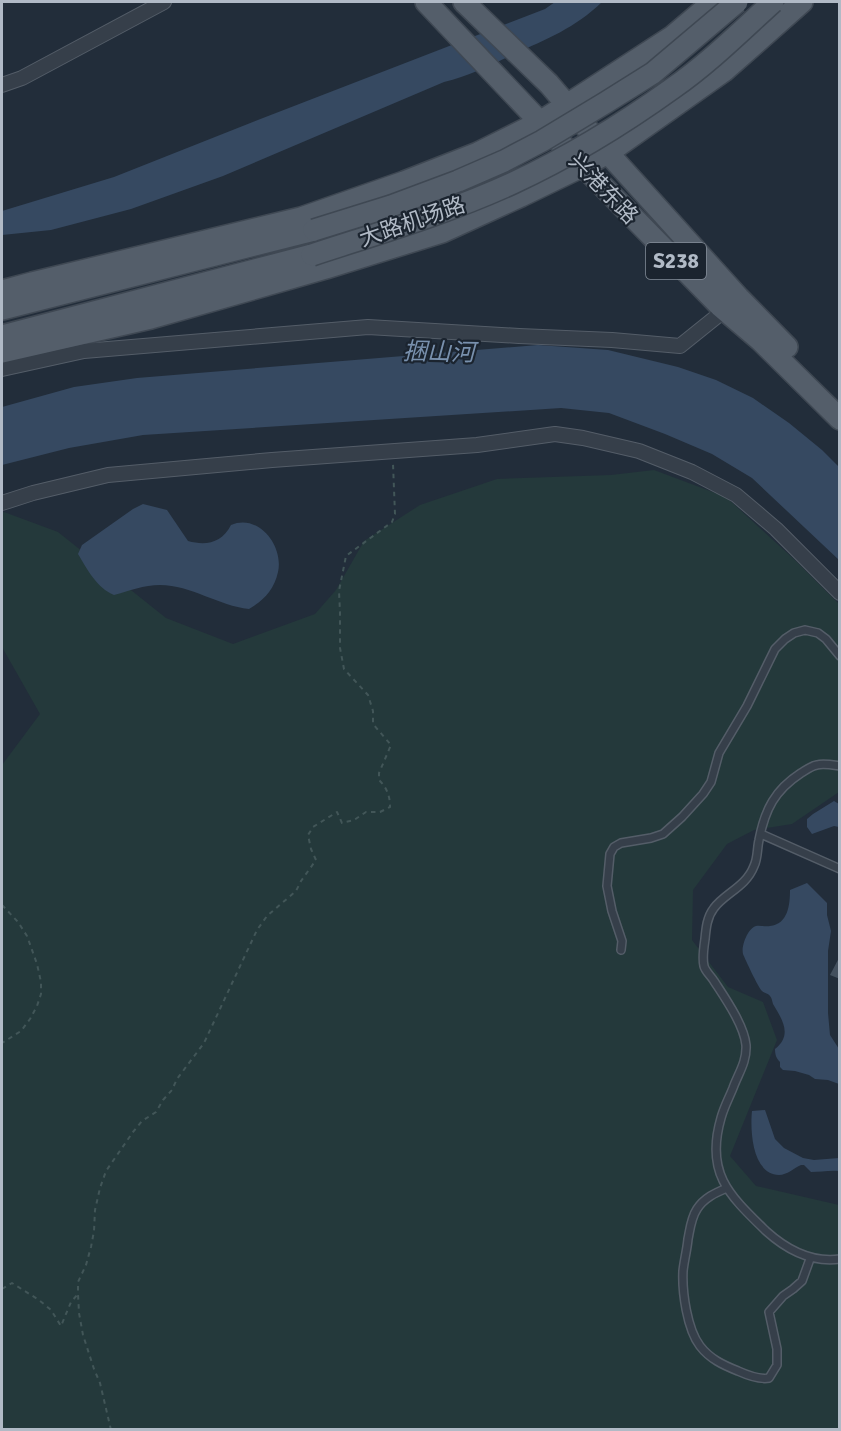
<svg xmlns="http://www.w3.org/2000/svg" width="841" height="1431" font-family="Signika,'Noto Sans SC',sans-serif">
<style>
.green{fill:#24393b}
.water{fill:#364961}
.building{fill:#43505e}
.lines{fill:none;stroke-linecap:round;stroke-linejoin:round}
.lane-casing{stroke:#545d68;stroke-width:10}
.street-casing{stroke:#545d68;stroke-width:16}
.primary-casing{stroke:#3f4853;stroke-width:24}
.path{stroke:#425658;stroke-width:2;stroke-dasharray:4.5 4.5;stroke-linecap:butt}
.lane{stroke:#363f4a;stroke-width:7}
.street{stroke:#363f4a;stroke-width:14}
.primary{stroke:#545e6a;stroke-width:21}
.primary-bridge-casing{stroke:#3f4853;stroke-width:24;stroke-linecap:butt}
.primary-bridge{stroke:#545e6a;stroke-width:21}
.labels{text-anchor:middle;stroke-width:4.5;stroke-linejoin:round;paint-order:stroke}
.shield{fill:#1b242f;stroke:#848d99;stroke-width:1.5}
.shield-label{font-size:21px;font-weight:bold;fill:#b1bac6}
.street-label{font-size:22px;fill:#b1bac6;stroke:#1b242f}
.water-label{font-size:24px;font-style:italic;fill:#7991ae;stroke:#1b242f}
</style>
<rect width="100%" height="100%" fill="#222d3a"/>
<path class="green" d="M654,470l72,27 70,64 43,43v188l-47,32 -38,6 -27,14 -34,46 -1,50 36,47 35,15 14,38 -47,116 26,30 83,19v224h-837v-664l38,-51 -38,-67v-134l2,-1 54,20 108,86 67,26 82,-30 21,-24 28,-49 56,-36 77,-26 114,-4z"/>
<path class="water" d="M555,2h47c-27,26 -55,37 -88,52 -23,11 -45,22 -70,28l-221,94 -92,33 -80,21 -49,5v-24l112,-34 149,-59 282,-109z
M538,345l70,5 70,17 38,13 37,18 36,25 33,27 17,17v93l-87,-82 -40,-24 -47,-20 -56,-21 -48,-5 -418,27 -74,13 -67,17v-58l72,-20 63,-9z
M143,504l24,6 21,31c18,5 34,2 43,-16 27,-12 53,21 47,47 -4,18 -14,28 -29,37 -30,-3 -58,-24 -89,-24 -16,0 -31,6 -46,10 -17,-7 -27,-26 -36,-41l4,-9 51,-36z
M834,801l5,3v23l-5,-1 -22,8 -5,-7v-8l6,-5z
M807,883l20,20v12l4,16 -3,20v62l2,22 9,14v35l-11,-4 -13,-1 -6,-4 -14,-4 -12,-1 -3,-3v-5c-4,-4 -5,-8 -5,-13 18,-14 7,-30 -2,-45 -1,-3 -1,-6 -3,-8 -2,-3 -6,-3 -8,-5 -4,-4 -17,-32 -19,-37 -2,-8 5,-26 13,-28 4,-1 10,1 14,0 18,-2 20,-21 20,-36z
M765,1110l10,29 9,9 19,10 11,2 25,-2v13c-9,-1 -19,1 -28,1l-7,-7h-3c-7,3 -14,10 -22,10 -27,-1 -29,-45 -27,-64z"/>
<path class="building" d="M840,956v23l-10,-4z"/>
<g class="lines">
<g class="lane-casing">
<path id="lane" d="M840,766c-7,-1 -17,-3 -23,-1 -6,1 -11,5 -16,8 -26,17 -36,36 -42,67 -2,8 -1,18 -5,26 -8,21 -29,27 -40,42 -7,9 -8,20 -9,31 -1,7 -3,19 -1,27 1,5 7,10 10,15 11,17 30,44 32,64 1,17 -8,29 -13,43 -4,10 -9,19 -12,30 -16,55 8,77 45,113 21,19 45,32 74,28
M761,834l79,35
M621,950l1,-9 -10,-30 -5,-25 3,-32 4,-7 7,-4 30,-5 12,-4 19,-17 21,-23 8,-12 8,-29 28,-47 28,-57 10,-10 9,-6 11,-3 13,3 8,6 14,17
M727,1188c-12,5 -23,10 -30,21 -6,9 -7,20 -9,30 -1,11 -4,22 -5,32 -1,21 4,58 17,75 10,13 23,19 38,25 9,4 21,9 31,7l8,-13v-16l-8,-37 14,-16 10,-7 9,-8 8,-22"/>
</g>
<g class="street-casing">
<path id="street" d="M2,85l20,-7 142,-76
M2,369l82,-18 284,-24 151,9 93,4 68,6 51,-41
M2,503l31,-10 75,-18 164,-15 205,-15 78,-11 28,4 56,13 53,21 44,23 40,34 64,64"/>
</g>
<g class="primary-casing">
<path id="primary" d="M426,2l114,120 180,184 40,34 80,79
M464,2l85,82 59,69 131,145 48,49
M2,291l30,-8 269,-65 103,-36 74,-29 62,-31 27,-17 106,-69 40,-34
M2,309l312,-79
M2,336l310,-81
M2,352l149,-34 175,-50 116,-36 79,-36 62,-30 25,-13 116,-82 78,-69"/>
</g>
<path class="path" d="M2,905l16,17 9,14 10,28 4,18v12l-4,12 -7,13 -9,12 -19,12
M2,1289l10,-6 27,17 12,10 10,16 10,-24 7,-8
M111,1430l-11,-47 -6,-14 -11,-34 -4,-22 -1,-19v-12l8,-17 5,-18 3,-16 1,-21 5,-22 6,-17 27,-39 9,-11 14,-9 7,-12 9,-10 5,-11 27,-36 53,-113 10,-14 29,-25 5,-10 15,-21 -5,-11 -3,-14 5,-8 24,-15 5,11 12,-3 12,-8h14l10,-5c0,-11 -3,-19 -11,-27v-7l12,-28 -18,-21v-13l-5,-16 -24,-26 -4,-21v-36l-1,-21 7,-35 46,-34 3,-8 -2,-50"/>
<use href="#lane" class="lane"/>
<use href="#street" class="street"/>
<use href="#primary" class="primary"/>
<g class="primary-bridge-casing">
<path id="primary-bridge" d="M314,230l77,-24 67,-25 46,-20 38,-20 63,-38 48,-30 84,-71
M312,255c67,-22 136,-42 201,-72 56,-26 110,-59 160,-95 36,-25 68,-57 100,-86"/>
</g>
<use href="#primary-bridge" class="primary-bridge"/>
</g>
<g class="labels">
<rect class="shield" x="646" y="243" width="60" height="36" rx="4.5"/>
<g class="shield-label">
<text x="676" y="268">S238</text>
</g>
<g class="street-label">
<text transform="translate(604 188) rotate(46)" y="8">兴港东路</text>
<text transform="translate(412 221) rotate(-19)" y="8">大路机场路</text>
</g>
<g class="water-label">
<text transform="translate(439 352) rotate(1)" y="8">捆山河</text>
</g>
</g>
<rect width="841" height="1431" fill="none" stroke="#b1bac6" stroke-width="6"/>
</svg>
